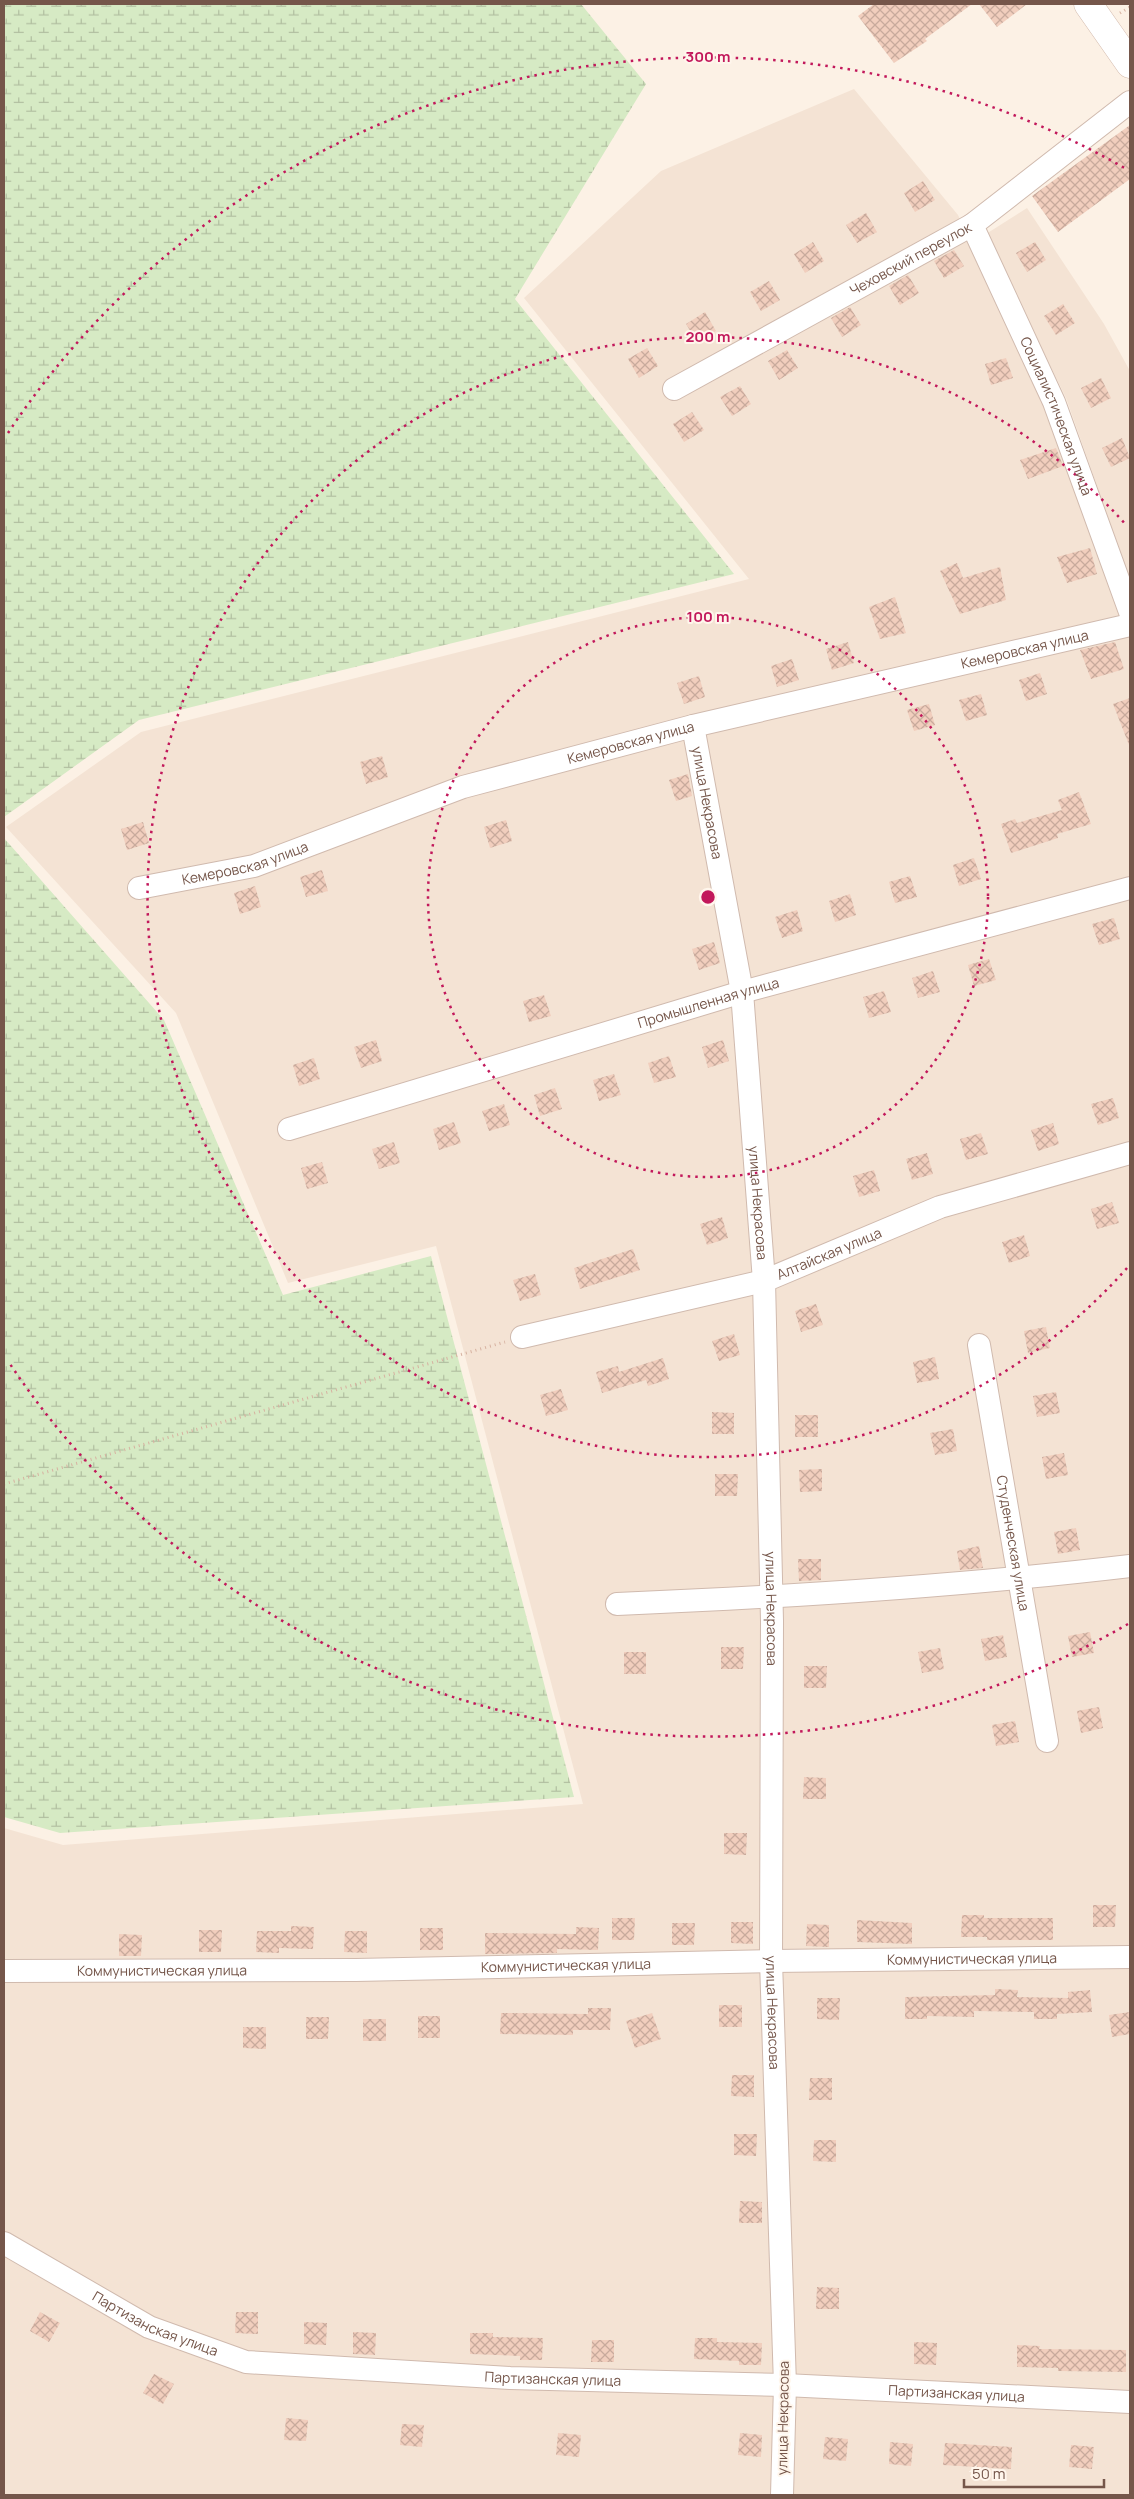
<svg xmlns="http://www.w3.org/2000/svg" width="1134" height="2499" font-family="Manrope,sans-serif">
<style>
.residential{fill:#f4e3d4}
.wetland{fill:url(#wetland-marsh)}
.building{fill:url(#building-cross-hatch)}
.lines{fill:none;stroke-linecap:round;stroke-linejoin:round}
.minor-casing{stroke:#d0baae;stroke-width:24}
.secondary-casing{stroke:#d3baac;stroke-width:29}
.path{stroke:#d6b1a0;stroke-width:3;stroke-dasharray:1 4;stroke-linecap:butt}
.minor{stroke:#fff;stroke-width:22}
.secondary{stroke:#fff;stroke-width:28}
.ring{fill:none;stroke:#c2185b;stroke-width:2.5;stroke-dasharray:2.5 5}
.labels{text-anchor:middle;stroke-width:4;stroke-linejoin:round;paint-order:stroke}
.street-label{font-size:14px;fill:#75564a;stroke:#fff6ec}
.centre{fill:#c2185b;stroke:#fff6ec;stroke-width:2.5}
.ring-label{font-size:15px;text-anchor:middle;font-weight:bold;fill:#c2185b;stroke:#fff6ec;stroke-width:4;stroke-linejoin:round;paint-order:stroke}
</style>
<defs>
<pattern id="wetland-marsh" width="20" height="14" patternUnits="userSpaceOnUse" patternTransform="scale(1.25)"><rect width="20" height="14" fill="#d6eac4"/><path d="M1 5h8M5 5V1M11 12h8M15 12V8" fill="none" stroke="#b2c0a1"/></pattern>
<pattern id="building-cross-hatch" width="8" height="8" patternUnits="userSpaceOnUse" patternTransform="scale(1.25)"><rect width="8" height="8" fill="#f1cebd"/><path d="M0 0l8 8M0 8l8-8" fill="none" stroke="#c8aa9c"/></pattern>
</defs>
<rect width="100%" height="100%" fill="#fcf1e5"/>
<path class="residential" d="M854,89l104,126 87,189 85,235v1856h-1126v-667l59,17 520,-41 -147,-558 -148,37 -112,-270 -170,-186 135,-95 608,-153 -225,-281 137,-127z
M1027,208l77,116 26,47v208l-64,-181 -80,-164z"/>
<path class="wetland" d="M4,4h577l65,80 -131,215 219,275 -595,146 -135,97z
M4,838l160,182 119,275 148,-39 143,541 -514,36 -56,-16z"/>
<path class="building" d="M874,4h98l-47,35 2,2 -33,22 -36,-47z
M979,4h48l-30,23z
M1130,125v54l-72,53 -26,-36z
M923,181l12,19 -20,12 -11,-19z
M866,213l11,19 -20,11 -11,-18z
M813,242l11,19 -19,12 -11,-19z
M1035,242l11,18 -19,12 -11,-19z
M954,250l10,16 -20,12 -10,-17z
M908,275l11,18 -19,12 -11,-19z
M769,281l11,19 -19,11 -11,-19z
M1063,304l12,19 -19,12 -12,-19z
M850,307l11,18 -19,12 -11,-19z
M705,312l11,19 -19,11 -11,-18z
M647,348l11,18 -19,12 -11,-19z
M787,350l11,18 -19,12 -11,-19z
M1006,358l7,20 -22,7 -6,-21z
M1101,378l10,20 -20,10 -10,-20z
M740,386l11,18 -19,12 -12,-19z
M692,412l12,18 -20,12 -11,-18z
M1122,438l8,20 -19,9 -9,-19z
M1056,448l7,18 -35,13 -8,-19z
M1090,548l7,26 -30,9 -10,-26z
M957,563l6,15 37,-11 6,33 -46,14 -20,-43z
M895,597l11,36 -26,6 -11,-32z
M848,642l6,21 -22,7 -6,-21z
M1115,642l9,27 -33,10 -11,-29z
M792,659l7,21 -22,7 -6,-21z
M1040,673l7,21 -21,7 -7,-21z
M699,676l6,21 -21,7 -7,-21z
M981,694l6,21 -21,6 -7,-21z
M1130,698v47h-1l-16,-41z
M929,704l6,21 -21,6 -7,-21z
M382,756l6,21 -22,7 -6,-22z
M688,774l4,22 -16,5 -7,-21z
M1079,792l12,32 -34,10 1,4 -47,15 -10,-29 14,-5 2,4 45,-13 -4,-10z
M506,820l6,21 -22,7 -6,-21z
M143,822l6,21 -22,7 -6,-21z
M974,858l7,21 -22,7 -6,-21z
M322,870l6,21 -22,6 -6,-20z
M910,876l7,21 -22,6 -6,-21z
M255,886l6,21 -21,7 -6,-21z
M850,894l6,21 -21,7 -6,-21z
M797,910l6,21 -21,7 -7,-21z
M1114,918l6,21 -21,6 -7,-21z
M714,942l6,21 -21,7 -7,-21z
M989,959l7,21 -22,6 -6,-21z
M933,971l7,21 -22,6 -6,-20z
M884,991l7,21 -22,6 -6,-21z
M544,995l7,21 -22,6 -6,-21z
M376,1040l6,21 -21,7 -7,-21z
M723,1040l6,21 -21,7 -6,-21z
M669,1056l7,21 -22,6 -6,-20z
M314,1058l6,21 -21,7 -6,-21z
M614,1074l7,21 -22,6 -6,-21z
M555,1088l7,21 -22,7 -6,-21z
M1113,1098l6,20 -21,7 -7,-21z
M504,1104l6,21 -21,6 -7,-20z
M454,1122l7,21 -22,7 -6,-21z
M1053,1123l6,21 -21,7 -7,-21z
M981,1133l7,21 -22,6 -6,-21z
M394,1142l6,21 -21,6 -7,-20z
M927,1153l6,21 -21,6 -6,-21z
M322,1162l6,21 -21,6 -6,-21z
M874,1170l6,21 -21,6 -6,-21z
M1112,1202l7,21 -22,6 -6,-20z
M722,1217l6,21 -21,7 -7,-21z
M1024,1235l6,21 -21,7 -7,-21z
M633,1249l7,21 -60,19 -6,-21z
M535,1274l6,21 -21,6 -7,-21z
M816,1304l7,21 -22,7 -6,-21z
M1046,1327l4,21 -22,5 -4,-22z
M734,1334l6,21 -21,6 -7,-20z
M935,1357l4,22 -22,4 -4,-21z
M663,1358l6,21 -21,7 -2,-6 -44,13 -6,-21 22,-6 1,6z
M561,1389l7,21 -22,6 -6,-21z
M1056,1392l4,21 -23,4 -4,-21z
M712,1412l22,1v21h-22z
M795,1415h23v22h-23z
M953,1429l4,22 -22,4 -5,-22z
M1064,1453l4,22 -22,4 -4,-22z
M822,1469v22l-22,1 -1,-22z
M715,1474h23l-1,22h-22z
M1076,1528l4,22 -22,4 -4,-22z
M979,1546l4,22 -23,2 -3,-19z
M798,1559h23v21l-22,1z
M1090,1632l4,21 -22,4 -4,-21z
M1003,1635l4,22 -22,4 -4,-22z
M721,1647h23l-1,22h-22z
M940,1648l4,21 -22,4 -4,-21z
M624,1652h22v22h-22z
M804,1666h23l-1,22h-22z
M1099,1707l4,21 -22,5 -4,-22z
M1015,1721l4,21 -23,4 -4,-21z
M804,1777l22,1v21h-23z
M724,1833h23l-1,22 -22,-1z
M1093,1905h23l-1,22h-22z
M962,1915h22v3h69v22h-66v-3h-26z
M612,1918h23l-1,22h-22z
M857,1920l55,3v21l-55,-2z
M731,1922h22v22l-22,-1z
M672,1923h23l-1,22h-22z
M807,1924l22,1v22l-23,-1z
M291,1926l23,1 -1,22 -34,-1v5l-23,-1 1,-21h34z
M576,1927l23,1 -1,22 -41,-1v4l-72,1v-21l91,1z
M420,1928h23v22h-23z
M199,1930h23l-1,22h-22z
M345,1931h22v22l-23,-1z
M119,1934l23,1 -1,21h-22z
M995,1989l23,1 -1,7 51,1v-6l22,-2 2,22 -35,2v5h-23v-7l-60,-1v6l-47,-1v3h-22v-22l90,-2z
M817,1998h23l-1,22 -22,-1z
M719,2005h23v22h-23z
M588,2008h23l-1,22h-37v5l-73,-1 1,-21 87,1z
M1130,2012v22l-18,3 -3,-22z
M652,2013l9,26 -26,9 -9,-27z
M418,2016h22v22h-22z
M306,2017h23l-1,22h-22z
M363,2019h23v22h-23z
M243,2027h23v22l-23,-1z
M732,2075h22v22l-23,-1z
M810,2078h22v22h-23z
M734,2134h23l-1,22 -22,-1z
M814,2140h22v22l-23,-1z
M740,2201l22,1v21h-23z
M817,2287l22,1v21h-23z
M40,2312l20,11 -11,19 -19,-11z
M236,2312h22v22l-23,-1z
M304,2322l23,1 -1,22 -22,-1z
M353,2332l23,1 -1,22 -22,-1z
M470,2333h23v4l50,1 -1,22h-22v-4l-50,-2z
M695,2338h22v4l45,1 -1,22h-22v-4l-45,-2z
M592,2340h22v22h-23z
M914,2342l23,1 -1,22 -22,-1z
M1017,2345l23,1 -1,3 87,1v22l-68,-1v-3l-41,-1z
M154,2374l20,10 -11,20 -20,-11z
M286,2418l22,2 -2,21 -22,-1z
M402,2424l22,1 -2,22 -22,-2z
M558,2433l23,2 -2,22 -23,-2z
M740,2433l22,2 -1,22 -23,-2z
M825,2437l23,2 -2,22 -23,-2z
M890,2442l23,2 -2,22 -22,-2z
M945,2443l67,4 -1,22 -68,-4z
M1071,2445l23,2 -2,22 -23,-2z"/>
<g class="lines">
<g class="minor-casing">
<g id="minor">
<path id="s1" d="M972,225l82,177 76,210"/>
<path id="s2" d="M674,389l298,-164 158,-123"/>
<path id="s3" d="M693,726l49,266 22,289 8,340 -1,340 14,424 -3,110"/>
<path id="s4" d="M139,888l115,-22 209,-79 230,-61 437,-101"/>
<path id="s5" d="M289,1129l453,-137 388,-104"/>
<path id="s6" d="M522,1337l242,-56 176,-74 190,-54"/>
<path id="s7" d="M979,1345l68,396"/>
<path d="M617,1604c172,-7 343,-18 513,-38"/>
<path id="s8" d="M4,1971l352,-1 415,-9 359,-4"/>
<path id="s9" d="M4,2243l145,84 97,35 264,16 275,7 345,17"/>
</g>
</g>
<g class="secondary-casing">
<path id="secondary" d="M1088,4l42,60"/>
</g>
<path class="path" d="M1120,13l10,-6
M4,1484l501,-142"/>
<use href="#minor" class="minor"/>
<use href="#secondary" class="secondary"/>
</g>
<g class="ring">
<circle cx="708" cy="897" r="280"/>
<path d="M1127 1268A560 560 0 1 1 1127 526"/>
<path d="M1128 1624A840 840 0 0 1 8 1361M8 433A840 840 0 0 1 1128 170"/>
</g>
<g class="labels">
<g class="street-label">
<text dy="5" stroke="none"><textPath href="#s2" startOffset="270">Чеховский переулок</textPath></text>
<text dy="5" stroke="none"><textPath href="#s1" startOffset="209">Социалистическая улица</textPath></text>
<text dy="5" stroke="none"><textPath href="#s4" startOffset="919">Кемеровская улица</textPath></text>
<text dy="5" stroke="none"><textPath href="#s4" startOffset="514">Кемеровская улица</textPath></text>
<text dy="5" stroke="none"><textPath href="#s3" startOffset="78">улица Некрасова</textPath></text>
<text dy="5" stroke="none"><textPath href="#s4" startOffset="109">Кемеровская улица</textPath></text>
<text dy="5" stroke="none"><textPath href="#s5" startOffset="438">Промышленная улица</textPath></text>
<text dy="5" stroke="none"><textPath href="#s3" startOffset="482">улица Некрасова</textPath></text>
<text dy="5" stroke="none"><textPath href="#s6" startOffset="319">Алтайская улица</textPath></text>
<text dy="5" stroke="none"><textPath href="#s7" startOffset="201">Студенческая улица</textPath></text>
<text dy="5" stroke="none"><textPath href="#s3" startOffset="888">улица Некрасова</textPath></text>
<text dy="5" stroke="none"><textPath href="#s8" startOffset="968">Коммунистическая улица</textPath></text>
<text dy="5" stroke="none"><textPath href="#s8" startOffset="562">Коммунистическая улица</textPath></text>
<text dy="5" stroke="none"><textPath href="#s8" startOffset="158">Коммунистическая улица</textPath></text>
<text dy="5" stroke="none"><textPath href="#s3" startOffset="1292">улица Некрасова</textPath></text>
<text dy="5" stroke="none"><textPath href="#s9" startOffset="172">Партизанская улица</textPath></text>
<text dy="5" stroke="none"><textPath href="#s9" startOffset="578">Партизанская улица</textPath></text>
<text dy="5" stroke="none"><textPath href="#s9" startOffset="982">Партизанская улица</textPath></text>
<text transform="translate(783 2418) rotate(-89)" y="5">улица Некрасова</text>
</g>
</g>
<circle cx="708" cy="897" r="8" class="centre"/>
<g class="ring-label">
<text x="708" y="62">300 m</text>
<text x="708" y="342">200 m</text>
<text x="708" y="622">100 m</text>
</g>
<rect width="1134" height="2499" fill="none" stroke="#75564a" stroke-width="10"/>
<path d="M964 2479v8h140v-8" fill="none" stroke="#75564a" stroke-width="2.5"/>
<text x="972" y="2479" font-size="15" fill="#75564a" stroke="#fff6ec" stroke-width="4" paint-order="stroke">50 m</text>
</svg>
